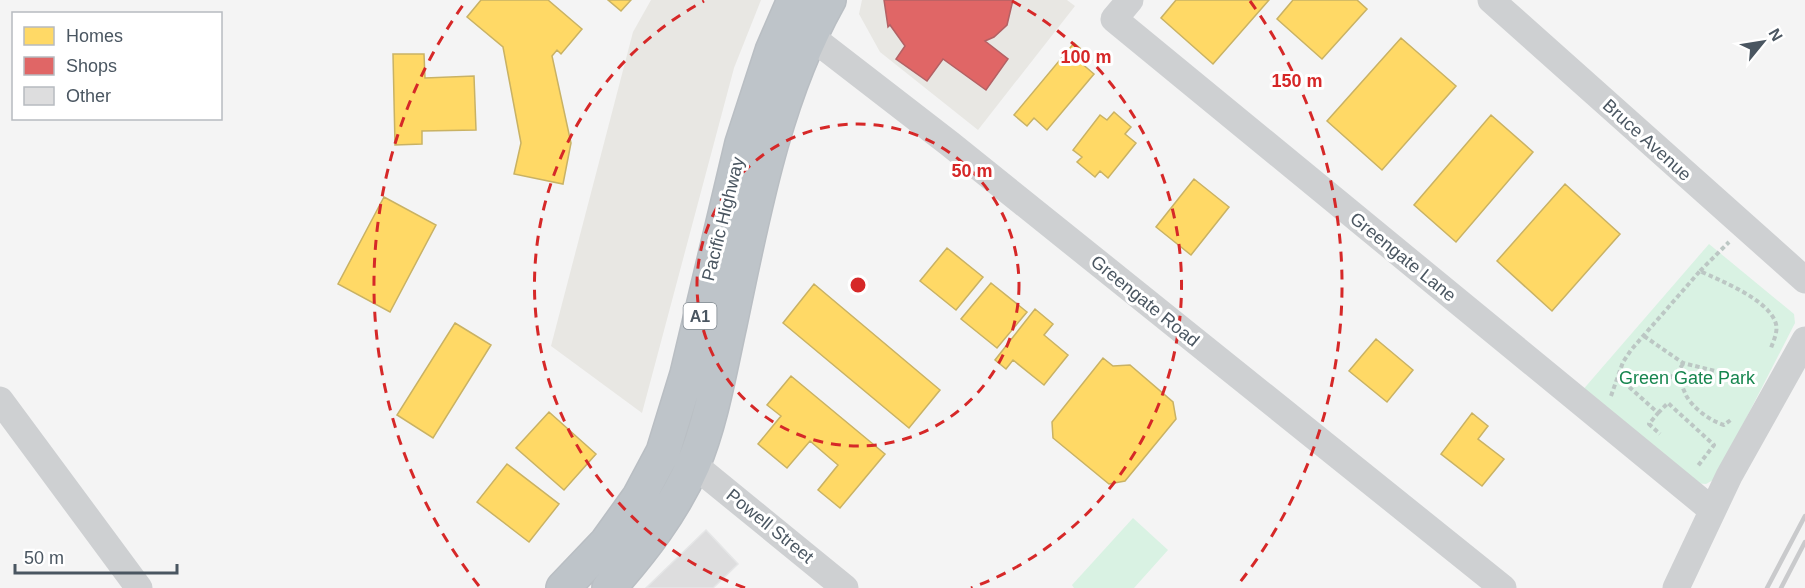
<svg xmlns="http://www.w3.org/2000/svg" width="1805" height="588" font-family="Helvetica,sans-serif">
<style>
.commercial{fill:#e8e7e3}
.green{fill:#d9f2e3}
.homes{fill:#ffd966;stroke:#c9b264;stroke-width:1.5}
.shops{fill:#e06666;stroke:#b36164;stroke-width:1.5}
.building{fill:#ddddde;stroke:#e5e6e7;stroke-width:1.5}
.lines{fill:none;stroke-linecap:round;stroke-linejoin:round}
.highway-casing{stroke:#b9bec3;stroke-width:36}
.path{stroke:#bcc7c4;stroke-width:4;stroke-dasharray:4.5 3;stroke-linecap:butt}
.minor{stroke:#ced0d2;stroke-width:27}
.highway{stroke:#bec4c9;stroke-width:33}
.rail{stroke:#c9cacc;stroke-width:4.5}
.ring{fill:none;stroke:#d62828;stroke-width:3;stroke-dasharray:10 8}
.labels{text-anchor:middle;stroke-width:6;stroke-linejoin:round;paint-order:stroke}
.shield{fill:#fff;stroke:#808990;stroke-width:1.5}
.shield-label{font-size:16px;font-weight:bold;fill:#4a5661}
.street-label{font-size:18px;fill:#4a5661;stroke:#fff}
.park-label{font-size:18px;fill:#17864f;stroke:#fff}
.centre{fill:#d62828;stroke:#fff;stroke-width:3}
.ring-label{font-size:18px;text-anchor:middle;font-weight:bold;fill:#d62828;stroke:#fff;stroke-width:6;stroke-linejoin:round;paint-order:stroke}
</style>
<rect width="100%" height="100%" fill="#f4f4f4"/>
<path class="commercial" d="M651,0h110l-27,68 -92,345 -91,-67 82,-314z
M862,0h205l8,6 -97,124 -98,-78 -21,-38z"/>
<path class="green" d="M1709,244l85,70 1,9 -80,156 -9,5 -12,-1 -113,-91z
M1133,518l35,32 -34,38h-60l-2,-3z"/>
<path class="homes" d="M481,0h67l34,29 -21,25 -4,-4 -5,6 19,87 -8,41 -49,-10 7,-31 -18,-96 -36,-30z
M608,0h23l-10,11z
M1176,0h93l-56,64 -52,-46z
M1293,0h64l10,9 -45,50 -45,-40z
M1401,38l55,48 -74,84 -55,-49z
M1074,43l13,11 -7,8 14,12 -47,56 -13,-12 -7,8 -13,-11z
M393,54h31l1,24 49,-2 2,54 -54,1v13l-27,1z
M1114,112l17,15 -6,7 11,9 -28,35 -8,-7 -5,6 -18,-15 5,-5 -9,-7 27,-35 7,5z
M1491,115l42,37 -77,90 -42,-37z
M1194,179l35,28 -38,48 -35,-28z
M1565,184l55,50 -68,77 -55,-50z
M384,197l52,28 -46,87 -52,-28z
M947,248l36,29 -27,33 -36,-29z
M991,283l36,29 -30,36 -36,-29z
M814,284l126,106 -31,38 -126,-105z
M1035,309l18,15 -9,11 24,20 -24,30 -31,-25 -7,9 -11,-9z
M455,323l36,22 -58,93 -36,-23z
M1376,339l37,31 -26,32 -38,-31z
M1103,358l10,8 17,-1 43,37 3,17 -51,62 -16,3 -56,-46 -1,-16z
M791,376l94,78 -45,54 -22,-18 20,-25 -28,-24 -23,27 -29,-24 23,-28 -14,-11z
M549,412l47,42 -32,36 -48,-42z
M1472,413l16,13 -10,13 26,20 -22,27 -41,-32z
M507,464l52,40 -30,38 -52,-40z"/>
<path class="shops" d="M884,0h129l-6,25 -13,12 -9,4 23,18 -22,31 -43,-31 -16,22 -31,-22 9,-13 -15,-21 -2,2z"/>
<path class="building" d="M706,530l32,34 -25,24h-67z"/>
<g class="lines">
<g class="highway-casing">
<path id="highway" d="M563,588l43,-45 33,-46 24,-45 24,-78 55,-231 30,-92 22,-51
M609,588c33,-37 64,-77 84,-123 18,-42 27,-96 37,-141 23,-109 44,-226 99,-324"/>
</g>
<path class="path" d="M1700,271l29,-29
M1644,336l39,27 72,18
M1675,376c8,7 8,16 14,24 9,12 21,20 35,25l8,-6
M1618,377l40,36 -9,11 11,10
M1618,377c29,2 46,15 65,-13
M1611,396l12,-34 8,-12 69,-79c21,10 65,27 75,50 4,9 -1,18 -4,27
M1658,413l10,-10 46,42 -17,22"/>
<path class="minor" d="M1130,0l-16,19 598,491
M1491,0l314,280
M796,25l154,119 553,444
M0,400l139,188
M693,464l152,124
M1676,588l53,-112 76,-136"/>
<use href="#highway" class="highway"/>
<path class="rail" d="M1767,588l38,-72
M1781,588l24,-46"/>
</g>
<g class="ring">
<circle cx="858" cy="285" r="161"/>
<path d="M745 588A323 323 0 0 1 704 1M1012 1A323 323 0 0 1 971 588"/>
<path d="M479 586A484 484 0 0 1 466 1M1250 1A484 484 0 0 1 1237 586"/>
</g>
<g class="labels">
<rect class="shield" x="683.5" y="303" width="33" height="26" rx="4.5"/>
<g class="shield-label">
<text x="700" y="322">A1</text>
</g>
<g class="street-label">
<text transform="translate(1647 140) rotate(42)" y="6">Bruce Avenue</text>
<text transform="translate(723 219) rotate(-76)" y="6">Pacific Highway</text>
<text transform="translate(1403 257) rotate(39)" y="6">Greengate Lane</text>
<text transform="translate(1145 301) rotate(39)" y="6">Greengate Road</text>
<text transform="translate(770 526) rotate(39)" y="6">Powell Street</text>
</g>
<g class="park-label">
<text x="1687" y="384">Green Gate Park</text>
</g>
</g>
<circle cx="858" cy="285" r="9" class="centre"/>
<g class="ring-label">
<text x="1086" y="63">100 m</text>
<text x="1297" y="87">150 m</text>
<text x="972" y="177">50 m</text>
</g>
<rect x="12" y="12" width="210" height="108" fill="#ffffff" stroke="#b7bbc0" stroke-width="1.5"/>
<rect x="24" y="27" width="30" height="18" fill="#ffd966" stroke="#b7bbc0" stroke-width="1.5"/>
<text x="66" y="42" font-size="18" fill="#4a5661">Homes</text>
<rect x="24" y="57" width="30" height="18" fill="#e06666" stroke="#b7bbc0" stroke-width="1.5"/>
<text x="66" y="72" font-size="18" fill="#4a5661">Shops</text>
<rect x="24" y="87" width="30" height="18" fill="#ddddde" stroke="#b7bbc0" stroke-width="1.5"/>
<text x="66" y="102" font-size="18" fill="#4a5661">Other</text>
<g transform="translate(1763 42) rotate(60)" stroke="#ffffff" stroke-width="4.5" paint-order="stroke">
<path d="M0-4.5L10 22L0 15L-10 22Z" fill="#4a5661"/>
<text y="-9" font-size="16" font-weight="bold" text-anchor="middle" fill="#4a5661">N</text>
</g>
<path d="M15 564v9h162v-9" fill="none" stroke="#4a5661" stroke-width="3"/>
<text x="24" y="564" font-size="18" fill="#4a5661" stroke="#ffffff" stroke-width="4.5" paint-order="stroke">50 m</text>
</svg>
